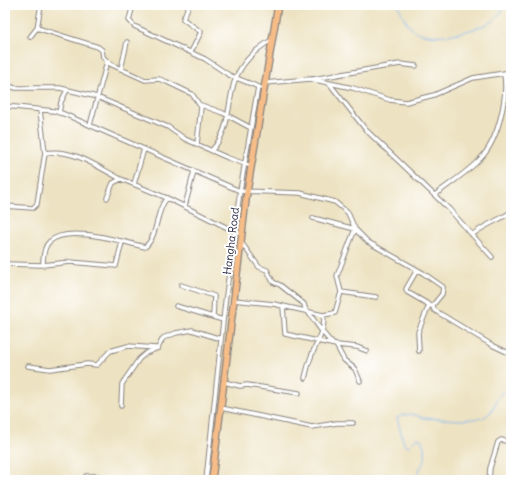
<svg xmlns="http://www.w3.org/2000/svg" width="516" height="485" font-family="Delius,sans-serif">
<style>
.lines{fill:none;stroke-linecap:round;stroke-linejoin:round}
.stream{stroke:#85b9f3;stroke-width:1}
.minor-casing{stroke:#88827e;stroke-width:5.5}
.trunk-casing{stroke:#88827e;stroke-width:8}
.minor{stroke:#fff;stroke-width:3.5}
.trunk{stroke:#f7bd88;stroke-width:5.5}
.labels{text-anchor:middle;stroke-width:4;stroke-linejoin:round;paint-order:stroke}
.street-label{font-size:11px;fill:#22223b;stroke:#fff}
</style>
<rect width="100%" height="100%" fill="#fff"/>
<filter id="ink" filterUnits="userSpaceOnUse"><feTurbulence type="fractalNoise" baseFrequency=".025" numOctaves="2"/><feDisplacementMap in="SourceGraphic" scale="8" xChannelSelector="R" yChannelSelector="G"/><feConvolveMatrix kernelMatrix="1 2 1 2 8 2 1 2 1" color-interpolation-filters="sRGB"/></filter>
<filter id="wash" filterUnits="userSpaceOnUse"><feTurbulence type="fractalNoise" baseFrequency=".012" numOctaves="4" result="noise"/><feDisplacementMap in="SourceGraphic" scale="16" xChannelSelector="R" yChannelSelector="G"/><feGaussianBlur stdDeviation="0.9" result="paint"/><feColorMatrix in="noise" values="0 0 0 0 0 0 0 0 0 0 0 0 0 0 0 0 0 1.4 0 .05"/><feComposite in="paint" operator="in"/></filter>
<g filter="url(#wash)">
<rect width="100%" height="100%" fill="#ede2c1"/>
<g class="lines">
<path class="stream" d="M398,5c3,7 7,16 12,22 15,17 61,5 79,-4 8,-4 12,-11 17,-18
M417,480c2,-21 15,-14 4,-41l-4,-1 -8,8 -5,-2 -7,-26 6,-3 9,-1 12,4 37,2 22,-2 8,-6 8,-16 12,-14"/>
</g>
</g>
<g filter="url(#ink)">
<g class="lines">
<g class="minor-casing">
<path id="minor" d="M133,5l-4,15 5,6 71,33 24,16 32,13
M189,5l-6,14 18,13 -10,20
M37,28l4,-23
M30,37l7,-9 61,19 4,3 1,7 7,7 35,16 14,-1 8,3 25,12 9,13 -4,37
M121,69l6,-27
M313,79l87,-15 16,2
M265,83l45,-4 43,9 37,12 16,2 28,-7 39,-17 38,-6
M329,83l37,47 83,79 43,48
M5,84l10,4h45l37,9 71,30 17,12 43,19 23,8
M201,105l22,8 28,15
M5,106l49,5 10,3 176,77 60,2 35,9 13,11 7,16 13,13 55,31 20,14 -1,7 -9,11 1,5 58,35 19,9
M59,113l2,-11 6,-12
M90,125l17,-63
M212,150c18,-20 15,-42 22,-67 6,-19 22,-34 39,-44
M45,153c27,-5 51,13 74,25
M134,184l10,-35
M435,195c15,-12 33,-23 46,-37 17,-18 27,-60 23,-84
M107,198l6,-15 8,-4 46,19 75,37
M5,206l28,2 4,-4 8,-51 -5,-43
M185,206l9,-35
M313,218l42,11 -18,47 4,16 -6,21 -12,2
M472,235c12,-10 26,-14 39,-23
M241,242l18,25 8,3 6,12 7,3 24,19 1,4c9,11 17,26 28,36
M5,264l38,1c0,-7 1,-18 6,-23 18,-18 74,0 96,5 14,-12 10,-36 22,-49
M43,265l27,-3 46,4 6,-24
M417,270l-11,19 1,3 26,15
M181,285l33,11 -1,21
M341,292l35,5
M233,300l41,4 49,11c4,14 -8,30 -12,42 -3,7 -4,14 -6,21
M176,306l47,14
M283,306l2,28 51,11 8,15 11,9 5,12
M337,345l20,2 10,4
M419,351l-1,-19 11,-27
M28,366l22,3 37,-5 10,1 13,-14 18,-5 28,2
M224,382l16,4 7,-1 52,8
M121,406l1,-22 17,-25 7,-6 12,-5 5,-10 13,-5 16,-3 29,9
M221,408l91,19 25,-4h16
M86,476h11l17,4h32
M157,480h31
M206,480l19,-177 15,-112 18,-104
M489,480l1,-12 8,-26 3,-2 10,2"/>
</g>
<g class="trunk-casing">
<path id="trunk" d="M212,480l35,-288 31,-187"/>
</g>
<use href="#minor" class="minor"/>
<use href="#trunk" class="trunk"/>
</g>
</g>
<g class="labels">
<g class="street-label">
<text transform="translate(231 241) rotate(-83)" y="4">Hangha Road</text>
</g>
</g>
<rect width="516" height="485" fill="none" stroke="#fff" stroke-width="20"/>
</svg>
